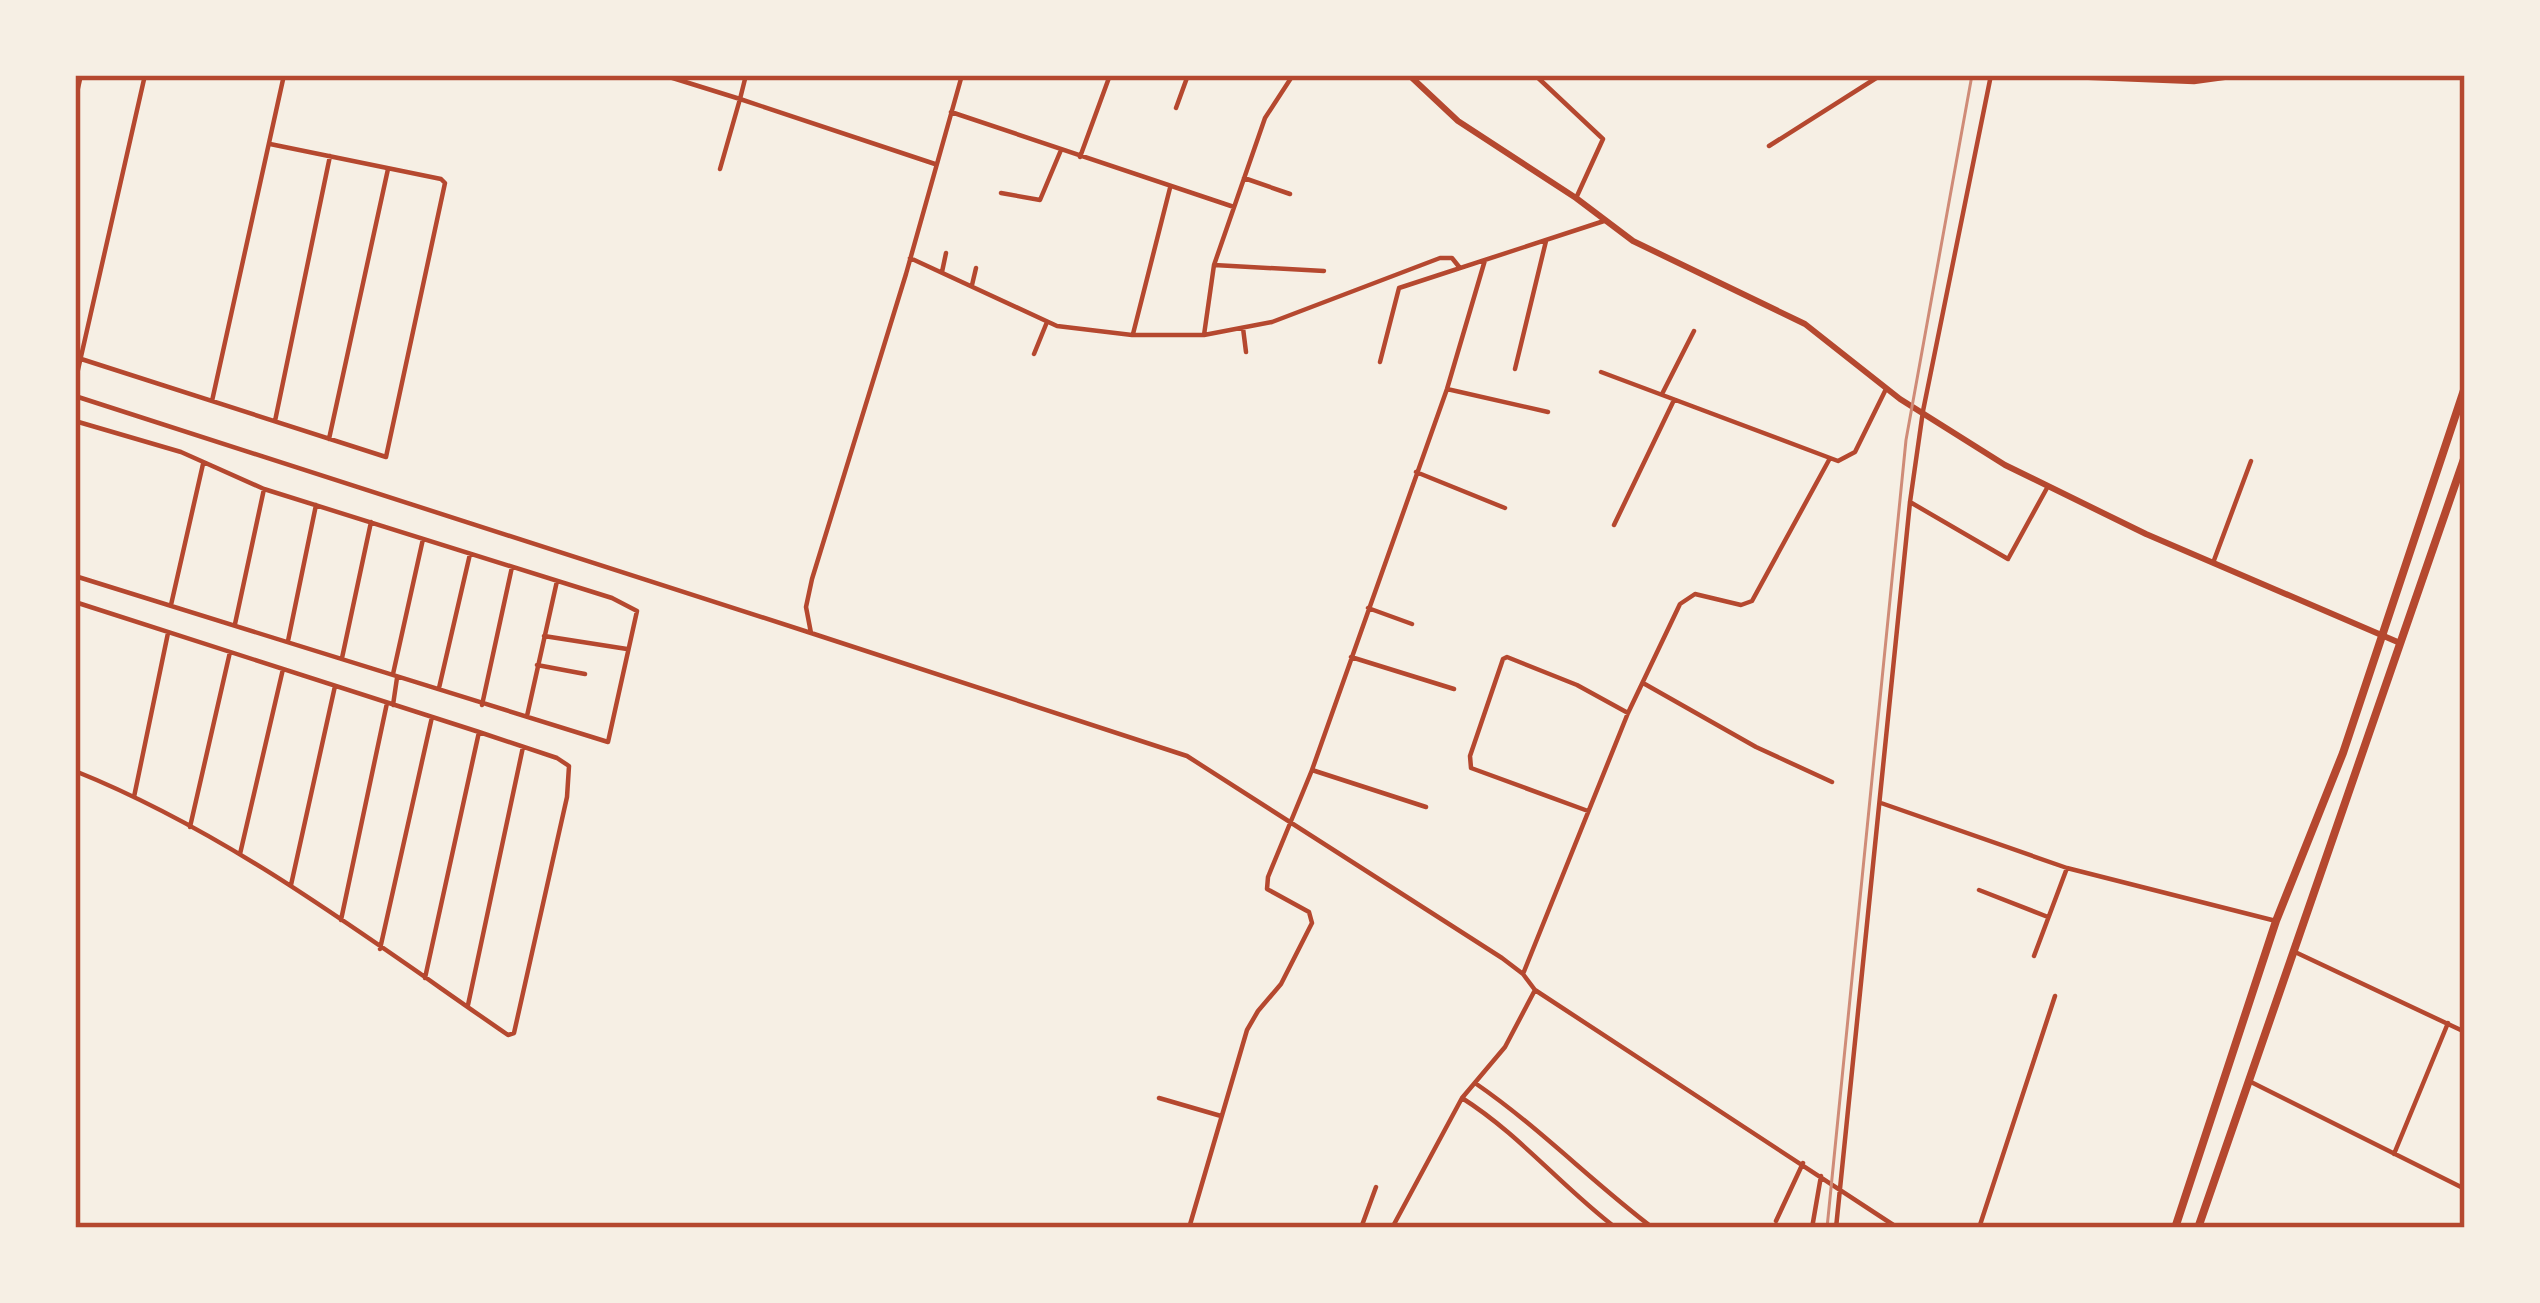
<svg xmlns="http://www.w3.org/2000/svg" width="2540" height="1303" font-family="Karla,sans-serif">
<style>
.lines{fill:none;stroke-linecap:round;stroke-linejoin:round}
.minor{stroke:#b5482f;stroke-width:4.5}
.tertiary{stroke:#b5482f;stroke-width:6}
.trunk{stroke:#b5482f;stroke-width:8}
.rail{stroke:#cf8b77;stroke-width:3}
.neatline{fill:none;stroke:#b5482f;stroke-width:4.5}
</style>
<rect width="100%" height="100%" fill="#f6efe4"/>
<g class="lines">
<path class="minor" d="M663,75l77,24 6,-24
M962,75l-56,199 -94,305 -6,28 5,26 376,123 315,202 21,16 12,16 363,238
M1535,75l68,64 -26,57
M2021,75l173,7 51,-7
M75,101l6,-26
M1176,108l12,-33
M951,112l283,95
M1769,146l112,-71
M1080,157l30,-82
M720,169l20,-70 195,65
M1244,178l46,16
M1001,193l39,7 21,-50
M910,258l147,68 75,9h72l68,-13 168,-64h12l8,10
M1214,265l110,6
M942,272l4,-19
M972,285l4,-17
M1243,328l3,24
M1133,334l37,-146
M1204,335l10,-70 51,-147 28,-43
M1034,354l13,-32
M75,357l311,100 59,-274 -4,-4 -171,-35
M1380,362l19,-74 205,-67
M1515,369l31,-128
M1601,372l237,89 17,-9 31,-63
M75,383l70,-308
M1447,389l101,23
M1662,394l32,-63
M75,396l736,237
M212,401l72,-326
M75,421l106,31 83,37 348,109 25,13 -29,131 -533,-166
M275,421l55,-265
M329,439l59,-270
M1416,472l89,36
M1910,502l98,57 39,-71
M1614,525l60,-125
M2213,563l38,-102
M75,602l404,130 78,26 12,8 -2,31 -53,236 -6,2c-138,-95 -276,-201 -433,-264
M171,605l32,-141
M1368,608l44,16
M235,624l29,-135
M544,636l83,13
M288,641l28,-136
M1351,657l103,32
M342,658l29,-136
M537,665l48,9
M393,674l30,-135
M1643,683l113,64 76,35
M439,688l31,-134
M393,705l4,-27
M482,705l30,-138
M527,716l30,-135
M1312,770l114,37
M134,797l34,-164
M1881,803l186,65 209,53
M1588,811l-117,-43 -1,-12 33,-97 4,-2 70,28 51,28
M190,827l40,-175
M240,854l43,-185
M291,885l44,-199
M1979,890l69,27
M341,920l46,-217
M380,949l52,-232
M2295,952l170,80
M2034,956l33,-88
M1523,974l105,-261 52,-109 15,-10 46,11 11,-4 77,-141
M425,978l54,-246
M468,1005l55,-258
M2249,1081l216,108
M1475,1083c64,44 117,99 178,145
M1159,1098l62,18
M1462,1098c57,36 100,89 154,130
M2394,1154l54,-131
M1776,1221l27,-58
M1189,1228l58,-198 11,-19 23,-27 31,-61 -3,-11 -42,-23 1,-12 44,-107 135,-381 38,-129
M1361,1228l15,-41
M1392,1228l70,-130 43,-51 30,-57
M1812,1228l9,-52
M1836,1228l74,-726 13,-91 68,-336
M1979,1228l76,-232"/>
<path class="tertiary" d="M1409,75l49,46 118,77 57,43 172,83 95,75 105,66 141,69 254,109"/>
<path class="trunk" d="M2175,1228l101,-307 67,-168 122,-366
M2198,1228l267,-772"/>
<path class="rail" d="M1827,1228l79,-788 66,-365"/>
</g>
<rect width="2540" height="1303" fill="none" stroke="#f6efe4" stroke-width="156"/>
<rect x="78" y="78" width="2384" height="1147" class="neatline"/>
</svg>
